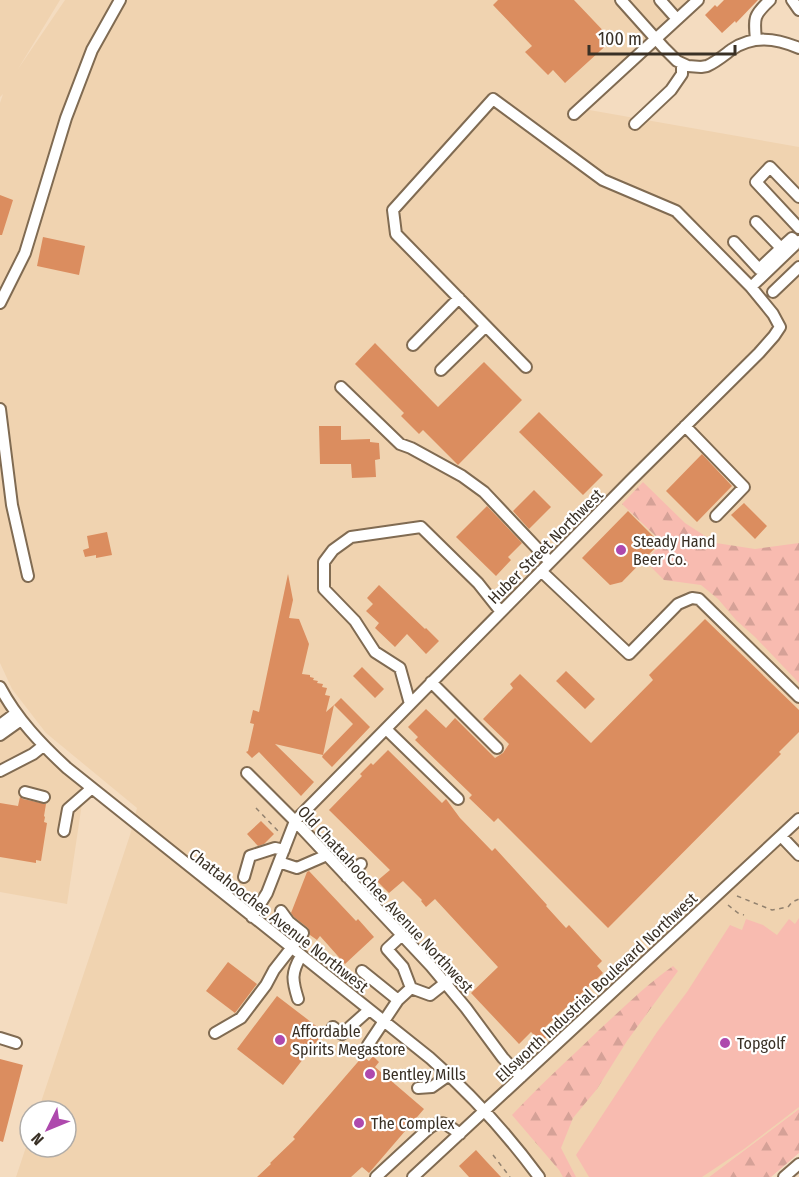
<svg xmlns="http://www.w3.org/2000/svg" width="799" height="1177" font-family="'Fira Sans Condensed',sans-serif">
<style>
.built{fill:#f0d3b0}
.green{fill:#f8bbb0}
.forest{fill:url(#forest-firs)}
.building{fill:#db8d5f}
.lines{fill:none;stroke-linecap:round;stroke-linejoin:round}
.minor-casing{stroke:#806b52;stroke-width:14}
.path{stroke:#91816e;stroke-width:1.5;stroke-dasharray:4.5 4.5;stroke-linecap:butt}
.minor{stroke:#fff;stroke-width:10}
.poi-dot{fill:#ae49ad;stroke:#fff;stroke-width:2}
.labels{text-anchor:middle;stroke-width:4.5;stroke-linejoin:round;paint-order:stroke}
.poi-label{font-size:16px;fill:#393025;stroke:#fff;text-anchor:start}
.street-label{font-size:16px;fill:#393025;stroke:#fff}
</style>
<defs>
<pattern id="forest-firs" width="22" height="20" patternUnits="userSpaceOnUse" patternTransform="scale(1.5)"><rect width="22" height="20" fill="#f8bbb0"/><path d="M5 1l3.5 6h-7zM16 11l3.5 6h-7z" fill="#d5a197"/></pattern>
</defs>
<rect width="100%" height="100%" fill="#f4dcc0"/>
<path class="built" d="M0,0h60l-42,69 47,-69h630l-117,108 221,39v962l-90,68h-693l14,-42v12h36v-36h-28l92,-276 7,-27 -91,-75 -34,-44 -12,-26v-560l3,-9 -3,3z
M0,700l56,60 29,23 -18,121 -67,-12z"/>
<path class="green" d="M799,918v189l-55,42 -42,28h-113l-13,-22 81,-123 30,-40 43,-67 12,5 4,-11 17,6 14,10 12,-16 6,5z"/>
<path class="forest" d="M643,482l42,41 31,20 39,6 44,-6v140l-44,-46 -19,-17 -18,-21 -17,-14 -37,-5 -18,-18 16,-20 -40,-38z
M673,966l5,5 -51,70 -30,48 -24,29 -12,30 15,29h-13l-4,-7 -47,-55c28,-30 58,-57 87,-85 24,-22 47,-45 74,-64z
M799,1109v44l-28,24h-62z"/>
<path class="building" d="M498,0h76l38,40 -47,43 -12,-13 -5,5 -23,-23 7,-6 -39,-41z
M724,0h34l-22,23 -1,-2 -13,12 -17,-18 10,-10 2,2z
M0,195l13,5 -11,35h-2z
M43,237l42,9 -6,29 -42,-9z
M375,343l63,64 46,-45 38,38 -64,65 -35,-35 -4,4 -18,-18 3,-3 -49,-49z
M539,412l64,63 -20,20 -64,-63z
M319,426h22v14l29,-1v3l9,1 1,16 -5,1 1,17 -24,1 -1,-14h-31z
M702,454l30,32 -35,36 -31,-31z
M534,490l17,17 -22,22 -16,-18z
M744,503l23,23 -12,13 -24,-24z
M487,506l35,37 -14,14 3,3 -15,16 -40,-39z
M628,511l32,32 -38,39 -12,3 -28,-27z
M107,532l5,23 -16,3v-3l-11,2 -2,-7 6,-2 -2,-12z
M288,574l5,26 -4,18 10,1 10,25 -7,30 8,1v2l4,1 -1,2 5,1 -1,2 6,1 -1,3 5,1 -2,7 5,1 -4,16 8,-7 -11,50 30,-31 -19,-19 7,-7 29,29 -38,40 -10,-10 1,-2 -48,-11 39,38 -13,14 -42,-44 -7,6 -6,-6 2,-1 6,-27 -4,-1 3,-13 6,2z
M379,585l46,44 1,-1 13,13 -13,13 -19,-20 -12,13 -20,-19 4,-5 -13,-12 7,-7 -6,-6z
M705,619l94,91v22l-20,20 2,2 -173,174 -110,-110 -4,4 -25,-24 3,-3 -57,-55 3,-3 -10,-10 18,-18 20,19 9,-10 40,40 8,-5 6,-9 -26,-25 30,-31 -3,-4 10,-10 71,69 62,-63 -4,-5z
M362,667l22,22 -9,9 -22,-22z
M566,671l29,28 -10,10 -29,-28z
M388,750l54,53 4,-4 14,19 32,33 3,-3 52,57 -1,1 20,22 3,-3 33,36 -5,5 6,7 -61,57 6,6 -7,6 -10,-10 -12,12 -48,-51 27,-26 -63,-68 -9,8 -5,-6 1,-1 -19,-19 -14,12 -12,-12 13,-11 -61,-60 33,-34 -2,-2 11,-11 2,2z
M20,797l3,2 23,5 -2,12 1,1 -1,5 3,1 -6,38 -5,-1v3l-36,-6v-54l18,3z
M261,821l13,13 -10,10 -6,2 -11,-12z
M309,871l47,50 2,-2 16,18 -29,27 -25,-28 -3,4 -7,-5 -2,-7 -14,-11 -3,-4 16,-41z
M228,962l29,22 -22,29 -29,-22z
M277,996l47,36 -41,53 -46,-36z
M363,1056l6,5 4,-5 6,6 -4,5 49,42 -55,64 -7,-6 -11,10h-94l14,-13 -1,-1 25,-24 -2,-2z
M0,1059l23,6 -20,77 -3,-1z
M476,1150l10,11 15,16h-32l-10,-11z"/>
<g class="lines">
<g class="minor-casing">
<path id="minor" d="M621,0l43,48 13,13 11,5 13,1 6,-1c9,-4 16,-10 24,-16 22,-15 44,-12 68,-2
M660,0l17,19
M792,0l7,10
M756,40c-2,-22 -3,-24 14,-40
M574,114l124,-114
M635,124l36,-34 11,-16v-10
M799,197l-29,-30 -14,15 43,46
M756,222l25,26 11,-10 5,5
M734,242l25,27 22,-21
M751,287l48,-46
M773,292l26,-25
M0,303l25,-50 41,-135 26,-68 28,-50
M413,345l46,-47
M441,370l45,-44
M341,387l59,57 11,4 51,28 22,16 66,70
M0,409l12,96 16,71
M685,426l59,61 -28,29
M541,571l88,83 49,-50 14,-6 7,1 100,98
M431,682l66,66
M0,687c17,32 41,57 67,81l363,290c42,37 76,74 109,119
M410,704l-10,-36 -25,-16 -20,-31 -31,-32v-27l9,-12 18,-13 70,-10 57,56 23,29
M0,725l16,-12
M386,729l72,70
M0,735l21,-15
M0,771l33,-17 10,-8
M247,773l48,48 136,145 35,42 37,50 18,19
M25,792l19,5
M64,831l4,-22 24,-21
M781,836l18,19
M279,862l18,6 30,-13
M244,877l6,-21 25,-8 9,2
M347,877l14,-13
M252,917l15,-24 28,-72 336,-341 128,-127 15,-17 6,-9 -7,-13 -22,-27 -75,-76 -73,-31 -110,-81 -100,111 3,24 130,133
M402,935l-15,14 16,18 8,21
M362,971l36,29
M298,999c-6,-19 -7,-26 3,-43
M333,1027l9,7 27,-24
M215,1033l26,-15 25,-33 8,-15 29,-37 -14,-11 -8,-11
M0,1038l16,5
M368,1045l30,-45 13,-12 19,7 24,-19
M418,1088l14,-1 17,-12
M376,1177l52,-48c15,-11 18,-5 32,5
M413,1177l386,-358
M784,1177l15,-13"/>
</g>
<path class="path" d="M256,808l24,25
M737,896l35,14 16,-3 4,-5 7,-3
M728,905l10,8 6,2
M493,1155l17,22"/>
<use href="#minor" class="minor"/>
</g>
<g class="poi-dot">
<circle cx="621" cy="550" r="6"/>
<circle cx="280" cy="1040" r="6"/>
<circle cx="725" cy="1043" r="6"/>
<circle cx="370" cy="1074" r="6"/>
<circle cx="359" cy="1123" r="6"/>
</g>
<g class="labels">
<g class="poi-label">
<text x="633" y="547">Steady Hand<tspan x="633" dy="18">Beer Co.</tspan></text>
<text x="292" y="1037">Affordable<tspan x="292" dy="18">Spirits Megastore</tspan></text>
<text x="737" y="1049">Topgolf</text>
<text x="382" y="1080">Bentley Mills</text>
<text x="371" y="1129">The Complex</text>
</g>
<g class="street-label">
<text transform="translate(545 546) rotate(-45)" y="6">Huber Street Northwest</text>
<text transform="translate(386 899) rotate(47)" y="6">Old Chattahoochee Avenue Northwest</text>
<text transform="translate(279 920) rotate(38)" y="6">Chattahoochee Avenue Northwest</text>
<text transform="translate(596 987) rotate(-43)" y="6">Ellsworth Industrial Boulevard Northwest</text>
</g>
</g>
<g transform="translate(48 1129) rotate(227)"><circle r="28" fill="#ffffff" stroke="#b0aca8" stroke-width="1.5"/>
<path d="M0-4.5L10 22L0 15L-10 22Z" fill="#ae49ad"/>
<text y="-9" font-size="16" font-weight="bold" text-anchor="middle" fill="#393025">N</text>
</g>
<path d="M589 45v9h146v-9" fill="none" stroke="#393025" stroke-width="3"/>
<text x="598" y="45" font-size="18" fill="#393025" stroke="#ffffff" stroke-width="4.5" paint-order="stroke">100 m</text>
</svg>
